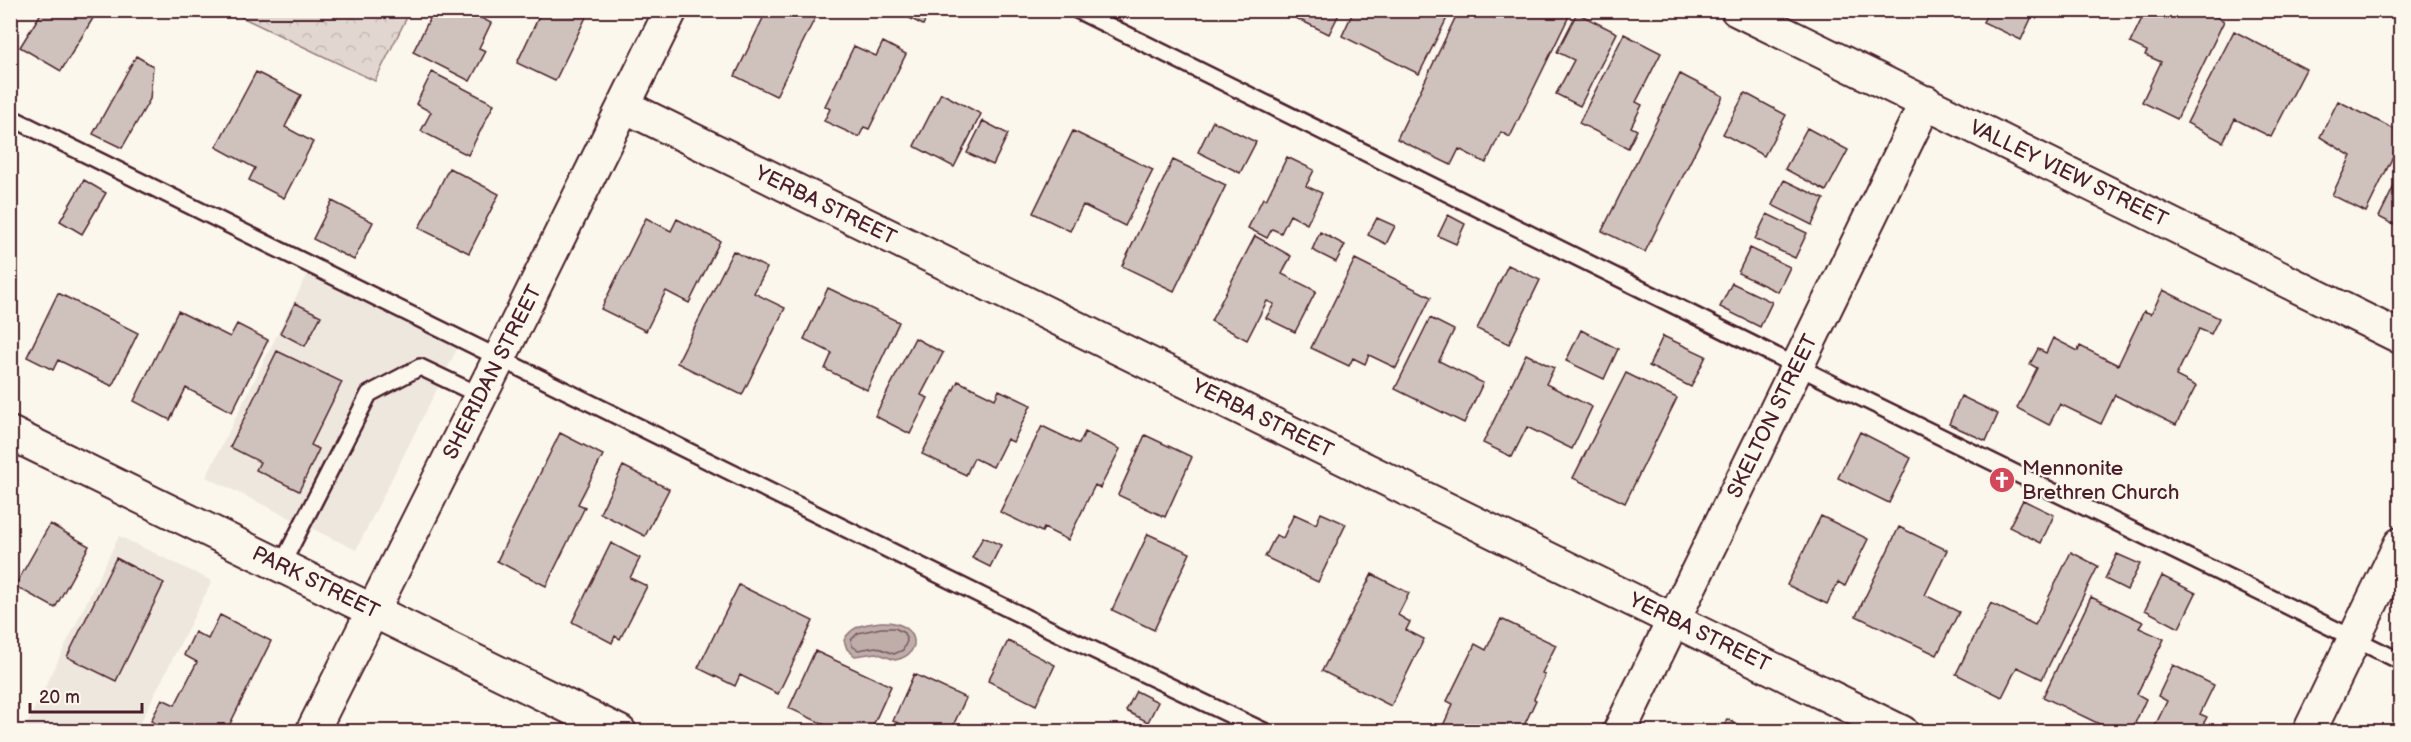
<svg xmlns="http://www.w3.org/2000/svg" width="2411" height="742" font-family="'Balsamiq Sans',sans-serif">
<style>
.built{fill:#eee7de}
.forest{fill:url(#forest-crowns);stroke:#967b7e;stroke-width:1.5}
.water{fill:#bfadaa;stroke:#907477;stroke-width:1.5}
.lines{fill:none;stroke-linecap:round;stroke-linejoin:round}
.shore{stroke:#79585e;stroke-width:1.5}
.building{fill:#cfc2bc;stroke:#4a1f2b;stroke-width:1.5}
.lane-casing{stroke:#4a1f2b;stroke-width:20}
.street-casing{stroke:#4a1f2b;stroke-width:36}
.lane{stroke:#fbf7ec;stroke-width:15}
.street{stroke:#fbf7ec;stroke-width:32}
.labels{text-anchor:middle;stroke-width:5;stroke-linejoin:round;paint-order:stroke}
.street-label{font-size:21px;fill:#4a1f2b;stroke:#fbf7ec}
.poi-label{font-size:21px;fill:#4a1f2b;stroke:#fbf7ec;text-anchor:start}
</style>
<defs>
<pattern id="forest-crowns" width="20" height="18" patternUnits="userSpaceOnUse" patternTransform="scale(1.5)"><rect width="20" height="18" fill="#e2d7d0"/><path d="M2 6a3 3 0 1 1 6 0M12 15a3 3 0 1 1 6 0" fill="none" stroke="#c3b8b3"/></pattern>
</defs>
<rect width="100%" height="100%" fill="#fbf7ec"/>
<filter id="ink" filterUnits="userSpaceOnUse"><feTurbulence type="fractalNoise" baseFrequency=".0167" numOctaves="2"/><feDisplacementMap in="SourceGraphic" scale="12" xChannelSelector="R" yChannelSelector="G"/><feConvolveMatrix kernelMatrix="1 2 1 2 8 2 1 2 1" color-interpolation-filters="sRGB"/></filter>
<g filter="url(#ink)">
<path class="built" d="M312,265l150,74 -106,211 -150,-73z
M119,536l93,45 -76,150 -113,1z"/>
<path class="forest" d="M229,11h181l-35,70z"/>
<path class="water" d="M881,622c37,-2 45,32 14,38l-19,-7 -21,3 -8,-7 -3,-9c8,-15 22,-16 37,-18z"/>
<g class="lines">
<path class="shore" d="M881,628h14l9,5 3,8 -4,9 -9,4 -18,-7 -18,3 -6,-4 -1,-6 7,-7z"/>
</g>
<path class="building" d="M43,10h55l-37,61 -41,-24z
M434,10h32l25,13 -12,25 7,3 -16,30 -57,-29z
M542,10h42l4,3 -33,68 -38,-18z
M767,10h52l-43,86 -41,-20z
M894,10h36l-7,15z
M1299,10h42l-12,24 -33,-16z
M1354,10h97l-32,64 -77,-38z
M1459,10h20l15,8 4,-8h74l-62,127 -9,-5 -15,31 -27,-14 -8,16 -54,-26z
M1989,10h46l-14,30 -38,-18z
M2146,10h58l20,11 -47,98 -35,-17 19,-40 -16,-7 2,-4 -17,-8z
M1577,13l40,20 -37,73 -24,-12 18,-34 -17,-8z
M2234,31l72,38 -35,68 -36,-18 -12,23 -36,-19z
M1624,34l37,19 -25,49 6,3 -11,22 6,3 -9,18 -49,-25z
M883,42l23,12 -37,75 -5,-2 -5,10 -35,-16 6,-12 -5,-3 29,-60 22,10z
M136,56l17,10 -3,33 -28,49 -29,-14z
M256,72l45,23 -16,32 28,15 -29,56 -35,-18 6,-12 -39,-21z
M432,72l62,32 -26,51 -47,-24 10,-19 -15,-8z
M1680,74l43,22 -78,156 -43,-21z
M941,93l40,21 -27,53 -40,-21z
M1745,93l41,22 -22,41 -41,-22z
M2338,101l62,31v10l-34,70 -34,-17 19,-39 -31,-19z
M983,121l25,13 -15,31 -26,-12z
M1213,121l43,21 -16,31 -42,-21z
M1807,128l41,22 -22,41 -41,-22z
M1073,131l80,39 -28,56 -42,-21 -13,26 -37,-18z
M1287,157l27,13 -8,16 16,7 -15,31 -17,-9 -9,18 -9,-4 -5,9 -19,-10 15,-30 3,2z
M1173,160l53,25 -52,106 -52,-25z
M449,168l50,26 -30,59 -50,-25z
M2400,174v54l-21,-11z
M84,180l22,13 -24,41 -22,-13z
M1784,180l40,19 -12,26 -40,-20z
M332,201l41,21 -19,38 -41,-21z
M1767,214l40,19 -12,25 -40,-19z
M1448,215l17,9 -9,20 -18,-8z
M646,218l25,13 6,-12 43,22 -31,62 -23,-12 -20,40 -45,-22z
M1377,218l18,8 -9,18 -18,-9z
M1320,232l25,13 -9,17 -24,-12z
M1255,236l36,20 -9,18 34,17 -21,41 -29,-14 8,-14 -7,-3 -20,39 -36,-19z
M1750,248l40,19 -12,25 -40,-19z
M733,251l34,17 -13,25 31,15 -43,87 -65,-32z
M1355,259l76,38 -35,71 -27,-13 -4,9 -12,-6 -4,8 -38,-18z
M1508,265l32,15 -31,64 -32,-15z
M1732,283l40,19 -12,25 -40,-20z
M828,288l71,34 -32,68 -42,-21 7,-16 -28,-14z
M2163,290l56,28 -8,16 -12,-5 -23,47 20,10 -20,39 -61,-30 -14,29 -41,-20 -11,21 -32,-17 20,-40 -7,-4 8,-15 8,4 7,-15 25,13 2,-5 38,19 26,-54 7,3z
M58,293l80,40 -26,53 -54,-26 -5,10 -26,-13z
M295,303l26,13 -16,30 -25,-13z
M178,311l52,26 7,-13 31,16 -36,72 -46,-24 -16,32 -36,-19z
M1430,318l24,12 -15,31 44,22 -19,40 -69,-34z
M1581,330l37,19 -14,30 -38,-18z
M1663,336l43,20 -15,31 -42,-21z
M915,338l28,15 -22,42 7,3 -18,36 -35,-18z
M277,351l65,31 -31,63 8,4 -20,42 -43,-21 4,-8 -30,-15z
M1526,354l28,14 -8,16 46,23 -20,42 -45,-22 -15,30 -29,-14z
M1626,373l51,25 -52,105 -52,-25z
M958,381l37,18 4,-9 32,15 -18,37 -6,-3 -14,28 -19,-9 -8,17 -44,-21z
M1961,396l37,18 -12,27 -37,-17z
M1042,426l37,18 6,-12 35,17 -20,39 -5,-3 -27,55 -24,-12 -2,4 -42,-20z
M1860,432l51,26 -22,45 -51,-25z
M560,433l43,22 -25,49 7,3 -39,79 -49,-25z
M1145,435l47,22 -27,60 -47,-22z
M623,466l46,23 -24,47 -45,-23z
M2023,500l31,15 -13,28 -32,-16z
M1321,513l25,11 -28,58 -53,-25 11,-22 7,3 11,-24 22,10z
M1821,516l47,23 -23,47 -7,-4 -11,22 -40,-19z
M50,524l39,22 -34,62 -40,-22z
M1899,527l48,23 -22,45 34,17 -22,43 -81,-39z
M1148,534l42,19 -36,77 -42,-20z
M983,537l18,8 -11,22 -18,-9z
M611,543l29,15 -10,20 17,8 -27,53 -5,-3 -3,7 -40,-21z
M2071,552l27,14 -56,113 -25,-12 -15,30 -46,-23 35,-71 44,22z
M2117,554l23,10 -13,26 -22,-11z
M116,558l48,25 -48,98 -49,-24z
M1372,574l37,19 -11,22 12,7 -4,8 18,9 -33,67 -69,-35z
M2162,576l34,17 -17,35 -34,-18z
M739,585l74,36 -35,73 -38,-19 -5,11 -37,-18z
M2091,597l52,25 -4,6 25,11 -27,55 9,5 -15,33h-15l-73,-35z
M220,615l51,26 -45,91h-65l2,-5 -12,-6 11,-22 13,6 22,-43 -13,-7 11,-23 13,7z
M1501,619l55,26 -14,28 3,2 -11,24 2,1 -15,32h-81l13,-28 -6,-3 28,-57 11,6z
M1008,641l47,24 -19,40 -48,-24z
M815,651l76,35 -21,46h-30l-51,-24z
M2173,665l41,20 -14,29 7,3 -6,11 7,4h-56l15,-31 -9,-5z
M914,674l52,24 -16,34h-49l3,-7 -11,-4z
M1136,691l22,11 -10,20 -22,-11z
M1727,719l26,13h-31z"/>
<g class="lines">
<g class="lane-casing">
<path id="lane" d="M1077,10l758,375 565,276
M10,117l1029,507 227,108
M282,564l87,-170 51,-27 61,29"/>
</g>
<g class="street-casing">
<path id="street" d="M1737,10l663,327
M624,106l1278,626
M10,433l610,299
M312,732l188,-375 171,-347
M1619,732l307,-630
M2309,732l91,-188"/>
</g>
<use href="#lane" class="lane"/>
<use href="#street" class="street"/>
</g>
</g>
<defs>
<g id="church-disc" transform="scale(1.35)"><circle r="9.5" fill="#d1495b" stroke="#fbf7ec"/><path d="M-1.2-6h2.4v3.5h3.3v2.4h-3.3V6h-2.4V-.1h-3.3v-2.4h3.3Z" fill="#fff"/></g>
</defs>
<g fill-rule="evenodd">
<use href="#church-disc" x="2002" y="480"/>
</g>
<g class="labels">
<g class="street-label">
<text transform="translate(2069 173) rotate(26)" y="7">VALLEY VIEW STREET</text>
<text transform="translate(826 205) rotate(26)" y="7">YERBA STREET</text>
<text transform="translate(492 372) rotate(-63)" y="7">SHERIDAN STREET</text>
<text transform="translate(1772 416) rotate(-64)" y="7">SKELTON STREET</text>
<text transform="translate(1263 418) rotate(26)" y="7">YERBA STREET</text>
<text transform="translate(316 582) rotate(26)" y="7">PARK STREET</text>
<text transform="translate(1700 632) rotate(26)" y="7">YERBA STREET</text>
</g>
<g class="poi-label">
<text x="2022" y="475">Mennonite<tspan x="2022" dy="24">Brethren Church</tspan></text>
</g>
</g>
<rect width="2411" height="742" fill="none" stroke="#fbf7ec" stroke-width="36"/>
<rect x="18" y="18" width="2375" height="706" fill="none" stroke="#4a1f2b" stroke-width="2" filter="url(#ink)"/>
<path d="M30 703v9h112v-9" fill="none" stroke="#4a1f2b" stroke-width="3"/>
<text x="39" y="703" font-size="18" fill="#4a1f2b" stroke="#fbf7ec" stroke-width="4.5" paint-order="stroke">20 m</text>
</svg>
